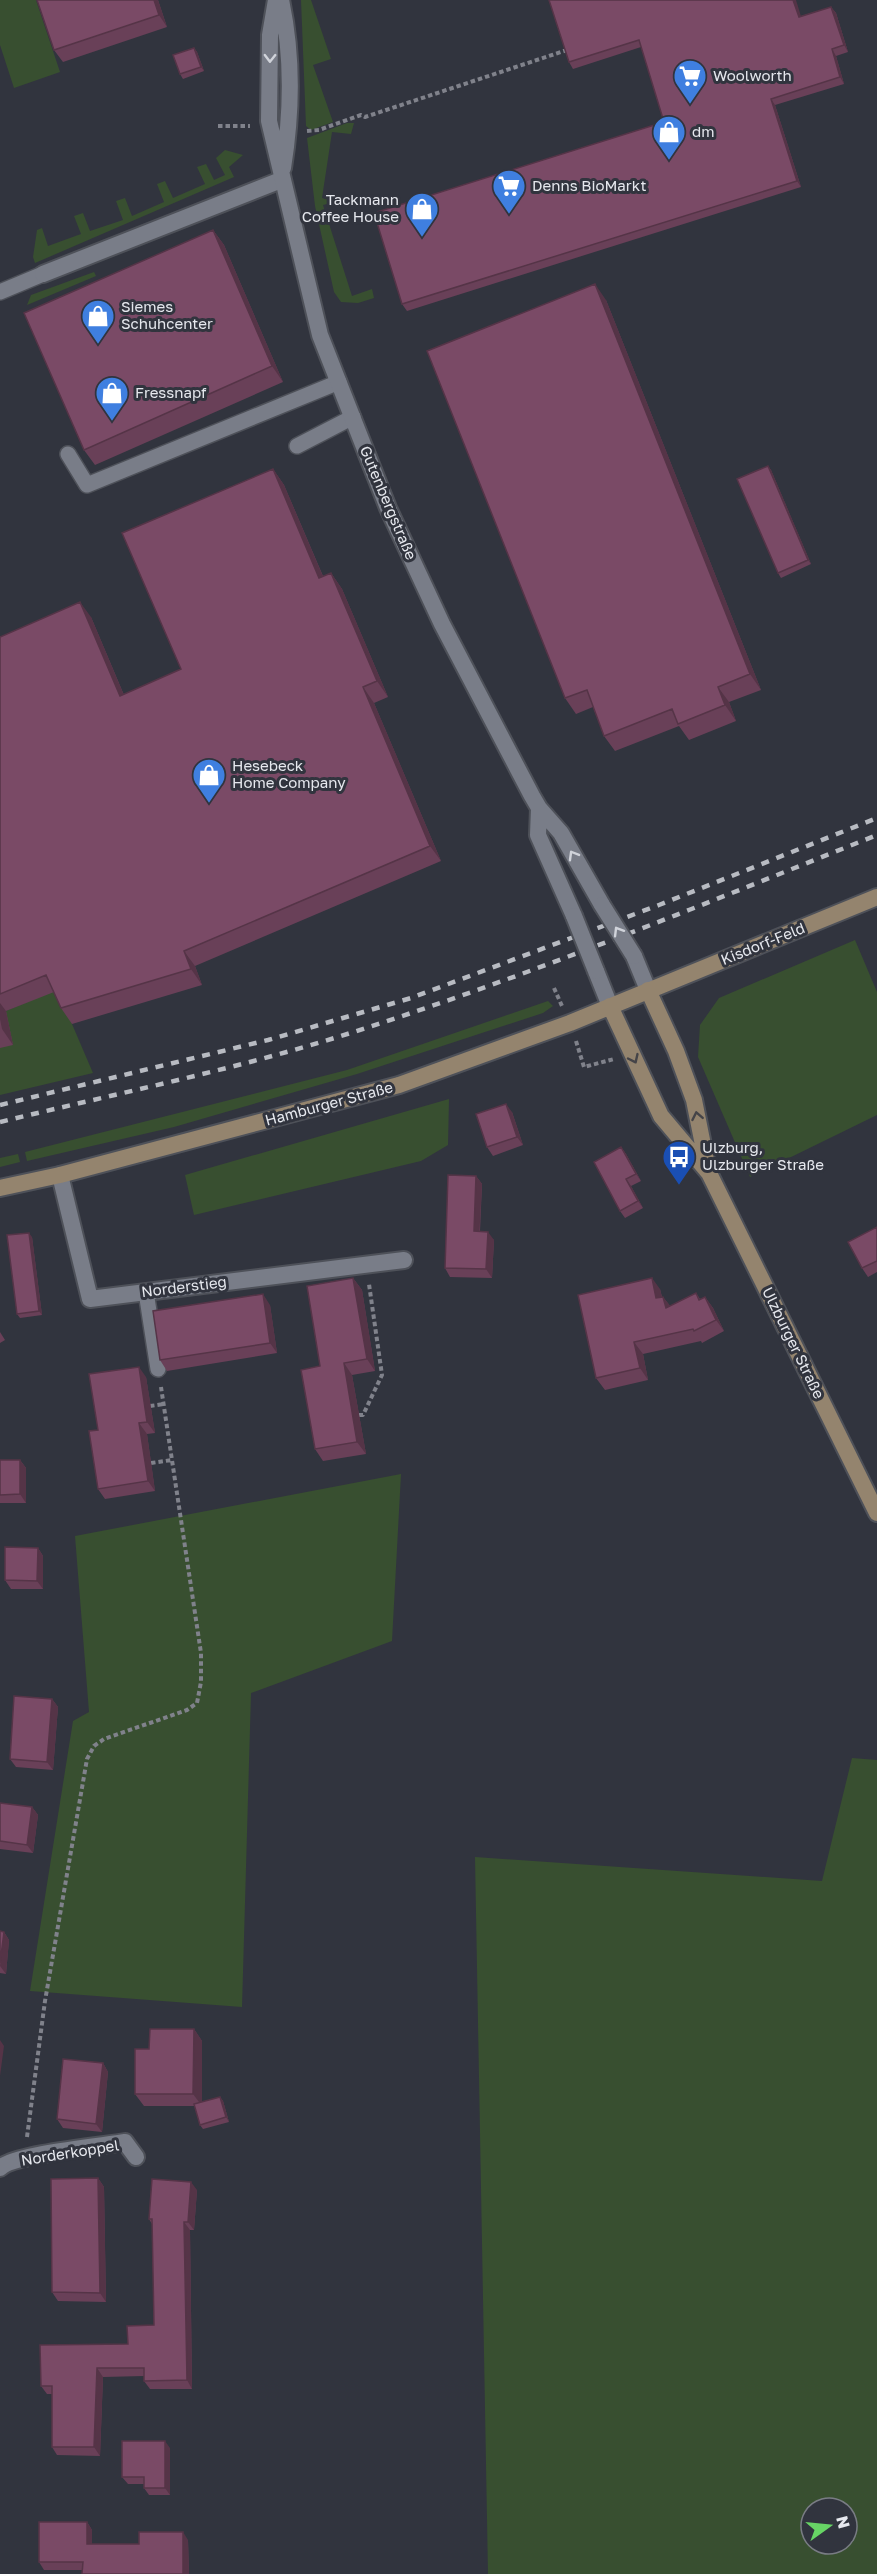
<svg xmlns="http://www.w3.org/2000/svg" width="877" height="2574" font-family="'Golos Text',sans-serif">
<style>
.green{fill:#384f30;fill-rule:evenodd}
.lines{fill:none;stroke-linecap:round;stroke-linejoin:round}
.service-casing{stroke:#4e5159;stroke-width:18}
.minor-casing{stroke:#4e5159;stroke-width:20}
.tertiary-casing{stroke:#4e5159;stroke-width:20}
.secondary-casing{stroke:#4e5159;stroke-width:20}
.path{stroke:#80828b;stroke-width:4;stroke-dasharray:4.5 3;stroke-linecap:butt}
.service{stroke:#797d88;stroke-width:15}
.minor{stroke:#797d88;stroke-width:16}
.tertiary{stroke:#797d88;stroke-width:16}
.secondary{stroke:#94846e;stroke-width:16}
.rail{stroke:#b8bbc2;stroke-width:4.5;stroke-dasharray:8 8;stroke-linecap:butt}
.tertiary-bridge-casing{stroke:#4e5159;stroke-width:20;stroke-linecap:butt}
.tertiary-bridge{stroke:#797d88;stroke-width:16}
.wall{fill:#694058}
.shaded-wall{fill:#553447}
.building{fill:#7a4a66;stroke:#553447;stroke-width:1.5}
.oneway{stroke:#d0d3da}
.oneway2{stroke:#454448}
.labels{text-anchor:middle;stroke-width:6;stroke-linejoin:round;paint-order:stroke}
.poi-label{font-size:15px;fill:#e6e8ee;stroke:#31343e;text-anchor:start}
.street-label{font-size:15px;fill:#e6e8ee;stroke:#31343e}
</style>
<rect width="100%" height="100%" fill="#31343e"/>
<path class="green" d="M0,0h36l24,72 -46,16 -14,-43z
M301,0h10l20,59 -18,6 20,57 -22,8 -5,-4z
M347,123h7l-3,11 -19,-2 -10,66 17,3 -16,4 29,91 20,-7 2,9 -16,5 -17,-1 -7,-10 -19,-86 -8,-68z
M225,150l18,5 -14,12 5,10 -199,86 -2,-6 4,-27 5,-2 6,18 33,-12 -7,-18 9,-3 7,18 33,-11 -7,-19 9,-3 7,18 32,-14 -7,-18 8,-3 8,17 32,-14 -8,-17 9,-3 8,16 11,-5 -9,-17z
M94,272l2,4 -69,29 4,-10z
M855,940l22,52v123l-127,62 -52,-120 2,-32 19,-27z
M57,989l36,84 -93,22v-47l6,-37z
M548,1001l5,5 -10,7 -186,61 -183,53 -147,34 -2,-9 322,-82z
M449,1099l-1,46 -27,16 -227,54 -9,-40z
M18,1154l2,8 -20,5v-9z
M401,1474l-9,167 -141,52 -9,314 -212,-16 43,-270 16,-9 -14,-176z
M852,1758l25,2v814h-389l-13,-717 347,24zM811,2508h36v36h-36z"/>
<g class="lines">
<g class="service-casing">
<path id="service" d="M0,292l43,-18
M297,446l56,-29
M68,454l19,31 252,-103
M146,1292l12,77"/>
</g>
<g class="minor-casing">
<path id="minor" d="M43,274l238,-94
M60,1175l30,124 314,-39
M0,2168c14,-14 101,-22 125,-26l11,15"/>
</g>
<g class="tertiary-casing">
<path id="tertiary" d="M276,0l-6,35 -1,86 51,214 68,173 54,116 90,172 7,12 22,25 41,72
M281,0c12,56 11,112 2,168
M539,808l-1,27 36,81
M634,956l14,34
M596,971l14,35"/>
</g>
<g class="secondary-casing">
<path id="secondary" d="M648,990l28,61 18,49 14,70
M610,1006l51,110 48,57 168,340
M0,1188l60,-13 339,-90 171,-62 307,-126"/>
</g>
<path class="path" d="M218,126h32
M307,131l12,-1 42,-15 4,2 205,-68
M554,988l8,18
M576,1041l8,26 30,-8
M150,1406l14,-2
M359,1415h4l19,-40 -13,-91
M151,1463l21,-3
M27,2137l18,-136 42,-242 7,-13 10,-7 83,-29 10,-7 4,-21v-29l-40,-266"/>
<use href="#service" class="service"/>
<use href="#minor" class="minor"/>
<use href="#tertiary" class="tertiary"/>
<use href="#secondary" class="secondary"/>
<path class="rail" d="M0,1105l268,-65 143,-42 248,-93 218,-87
M0,1122c123,-30 248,-55 369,-95 172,-56 340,-125 508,-192"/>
<g class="tertiary-bridge-casing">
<path id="tertiary-bridge" d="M602,905l32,51
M574,916l22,55"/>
</g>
<use href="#tertiary-bridge" class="tertiary-bridge"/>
</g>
<path class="wall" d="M37,0h121l9,27 -104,35 -9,-12z
M549,0l252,16 30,-9 5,6 12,39 -12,4 8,28 -69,21 26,82 -394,124 -5,-7 262,-182 -23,-75 -68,22 -4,-7z
M194,48l3,4 7,19 -21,8 -3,-5z
M213,230l11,15 59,137 -188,83 -11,-15z
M606,300l155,390 -32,12 7,19 -47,19 -10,-14 -64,25 -11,-15 -11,-29 -17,7 -11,-16z
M768,466l3,4 40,94 -30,14 -3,-5z
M273,469l11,16 39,91 8,-3 11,16 46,108 -14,6 67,158 -246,105 7,19 -130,39 -11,-16 -7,-16 -48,19 7,34 -13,3v-411l91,-20 33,78 57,-26z
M512,1112l11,33 -30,11 -6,-9z
M621,1147l5,7 15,27 -10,5 12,22 -18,10 -5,-7z
M476,1176l6,8 -2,47 14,9 -2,38 -42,-1 -5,-9z
M877,1227v45l-9,5 -6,-9z
M32,1237l10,78 -22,3 -3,-4z
M353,1278l9,12 13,81 -23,4 14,79 -43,7 -8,-12z
M660,1289l2,8h1l7,9 26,-13 4,6 5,-2 8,11 11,23 -22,12 -1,-2 -58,13 5,26 -43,10 -9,-12z
M270,1305l7,48 -110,18 -7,-11z
M0,1332l5,8 -5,3z
M146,1377l9,56 -8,1 8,57 -50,8 -7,-10v-59z
M0,1460h20l6,8v35h-26z
M38,1548l5,8v33h-32l-6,-9z
M52,1699l6,8 -5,63 -37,-3 -6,-8z
M0,1803l32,4 6,8 -5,38 -33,-4z
M0,1931l4,1 5,8 -3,34 -6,-1z
M194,2029l8,12v61l18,-5 3,4 6,21 -26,7 -3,-4 -5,-19h-51l-9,-12 14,-45z
M103,2063l5,9 -6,60 -39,-4 -6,-9z
M98,2178l6,9 2,115 -48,-1 -6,-9z
M197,2190l-3,40h-4l2,159h-42l-6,-8v-5l-41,1 -3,79 -43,-1 -5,-8v-53h-5l-6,-8 87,-42 26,-19 -2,-101 -3,-5z
M170,2448v47h-21l-5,-7v-4h-16l-6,-7z
M87,2522l5,8v14h47l49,-4 1,34h-107v-4h-38l-5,-8z"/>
<path class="shaded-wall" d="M154,0h4l9,27 -8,-12z
M793,0h3l7,23 -4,-6z
M831,7l5,6 12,39 -4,-7z
M194,48l3,4 7,19 -3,-4z
M832,49l4,7 8,28 -4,-7z
M771,99l4,6 26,82 -4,-6z
M213,230l11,15 59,137 -11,-16z
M595,284l11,16 155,390 -11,-16z
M768,466l3,4 40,94 -3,-4z
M273,469l11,16 46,108 -11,-15z
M331,573l11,16 46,108 -11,-16z
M80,602l11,15 40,95 -11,-16z
M363,687l11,16 67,158 -11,-15z
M718,687l11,15 7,19 -11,-16z
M184,951l11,15 7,19 -11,-16z
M0,1003l6,8 7,34 -11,-16 -2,-10z
M506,1104l6,8 11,33 -6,-8z
M621,1147l5,7 15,27 -5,-7z
M476,1176l6,8 -3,56 -5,-9z
M626,1179l5,7 12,22 -5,-7z
M488,1232l6,8 -2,38 -6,-9z
M29,1233l3,4 10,78 -3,-4z
M353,1278l9,12 13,81 -8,-12z
M652,1278l8,11 5,21 -9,-12z
M263,1294l7,11 7,48 -7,-10z
M663,1297l9,11h-6z
M705,1297l8,11 11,23 -8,-11z
M634,1342l9,12 5,26 -8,-12z
M344,1363l8,12 14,79 -9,-12z
M139,1367l7,10 9,56 -8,-11z
M139,1423l8,11 8,57 -7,-10z
M20,1460l6,8v35l-6,-9z
M38,1548l5,8v33l-6,-8z
M52,1699l6,8 -5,63 -6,-8z
M32,1807l6,8 -5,38 -6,-8z
M4,1932l5,8 -3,34 -6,-8z
M194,2029l8,12v65l-9,-12z
M0,2040l4,6 -4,30z
M103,2063l5,9 -6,60 -6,-8z
M220,2097l3,4 6,21 -3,-5z
M98,2178l6,9 2,115 -6,-9z
M191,2182l6,8 -3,40 -6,-8z
M184,2222l6,8 2,159 -5,-9z
M97,2368l6,9 -3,79 -6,-9z
M165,2441l5,7v47l-5,-7z
M87,2522l5,8v21l-5,-7z
M183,2532l5,8 1,34h-6z"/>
<path class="building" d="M37,0h117l5,15 -105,35z
M549,0h244l6,17 32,-10 13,38 -12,4 8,28 -69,22 26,82 -395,123 -28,-91 290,-91 -25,-82 -70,22z
M194,48l7,19 -21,7 -7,-19z
M213,230l59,136 -188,84 -60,-137z
M595,284l155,390 -32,13 7,18 -47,19 -6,-15 -68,27 -17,-46 -22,8 -138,-347z
M768,466l40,94 -30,13 -41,-94z
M273,469l46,109 12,-5 46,108 -14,6 67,159 -246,105 7,18 -130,39 -15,-33 -46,19v-357l80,-35 40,94 61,-27 -59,-136z
M506,1104l11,33 -30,10 -11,-33z
M621,1147l15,27 -10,5 12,22 -18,10 -26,-49z
M448,1175l28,1 -2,55 14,1 -2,37 -41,-1z
M877,1227v34l-15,7 -14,-26z
M29,1233l10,78 -22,3 -10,-79z
M353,1278l14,81 -23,4 13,79 -42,7 -14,-79 19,-4 -13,-80z
M652,1278l4,20 7,-1 3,11 30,-15 3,7 6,-3 11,23 -22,11 -1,-2 -59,13 6,26 -44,10 -18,-83z
M263,1294l7,49 -110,17 -7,-49z
M139,1367l8,55 -8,1 9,58 -50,8 -9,-58 9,-1 -9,-56z
M0,1460h20v34l-20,1z
M5,1547l33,1 -1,33 -32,-1z
M14,1696l38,3 -5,63 -37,-3z
M0,1803l32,4 -5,38 -27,-4z
M0,1931l4,1 -4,31z
M150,2029h44l-1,65h-58v-45h14z
M63,2059l40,4 -7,61 -39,-5z
M220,2097l6,20 -26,8 -6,-21z
M98,2178l2,115 -48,-1 -1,-113z
M152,2179l39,3 -3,40h-4l3,158 -43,1v-13h-47l-3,79h-42v-61h-11l-1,-41 88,-1 -1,-18 27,-1 -2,-106h-3z
M122,2441h43v47h-21v-11h-22z
M39,2522h48v22h52v-12h44v42h-101l1,-12h-44z"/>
<defs><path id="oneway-chevron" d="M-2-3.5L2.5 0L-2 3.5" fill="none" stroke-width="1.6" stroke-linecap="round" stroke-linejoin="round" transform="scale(1.5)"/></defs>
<g class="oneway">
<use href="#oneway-chevron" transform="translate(270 58) rotate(91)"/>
<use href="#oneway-chevron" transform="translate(573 855) rotate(-120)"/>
<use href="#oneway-chevron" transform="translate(618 931) rotate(-121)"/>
</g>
<g class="oneway2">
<use href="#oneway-chevron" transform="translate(634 1059) rotate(65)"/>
<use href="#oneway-chevron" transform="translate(697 1116) rotate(-101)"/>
</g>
<defs>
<g id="supermarket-pin" transform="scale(1.725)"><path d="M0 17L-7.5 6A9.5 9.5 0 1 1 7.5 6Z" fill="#3f7fe0" stroke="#31343e"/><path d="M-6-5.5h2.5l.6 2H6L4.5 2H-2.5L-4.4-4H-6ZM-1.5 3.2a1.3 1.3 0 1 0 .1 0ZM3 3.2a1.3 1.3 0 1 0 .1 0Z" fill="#fff"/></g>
<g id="shop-pin" transform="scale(1.725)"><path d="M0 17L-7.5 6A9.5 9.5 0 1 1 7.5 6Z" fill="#3f7fe0" stroke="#31343e"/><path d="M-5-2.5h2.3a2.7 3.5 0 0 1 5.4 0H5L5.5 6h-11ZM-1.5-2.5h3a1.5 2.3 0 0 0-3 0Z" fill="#fff"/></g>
<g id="bus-pin" transform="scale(1.725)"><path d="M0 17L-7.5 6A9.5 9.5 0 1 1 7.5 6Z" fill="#1a4fb4" stroke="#31343e"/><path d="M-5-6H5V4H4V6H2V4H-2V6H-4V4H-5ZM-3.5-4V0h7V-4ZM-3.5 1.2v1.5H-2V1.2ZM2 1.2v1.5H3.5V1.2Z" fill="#fff"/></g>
</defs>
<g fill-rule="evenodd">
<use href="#supermarket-pin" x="690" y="76"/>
<use href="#shop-pin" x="669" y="132"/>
<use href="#supermarket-pin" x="509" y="186"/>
<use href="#shop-pin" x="422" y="209"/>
<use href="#shop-pin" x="98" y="316"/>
<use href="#shop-pin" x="112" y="393"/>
<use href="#shop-pin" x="209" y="775"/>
<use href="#bus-pin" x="679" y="1157"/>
</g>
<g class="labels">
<g class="poi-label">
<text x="713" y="81">Woolworth</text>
<text x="692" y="137">dm</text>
<text x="532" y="191">Denns BioMarkt</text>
<text x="399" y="205" text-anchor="end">Tackmann<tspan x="399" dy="17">Coffee House</tspan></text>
<text x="121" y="312">Siemes<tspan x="121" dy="17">Schuhcenter</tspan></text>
<text x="135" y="398">Fressnapf</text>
<text x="232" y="771">Hesebeck<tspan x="232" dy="17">Home Company</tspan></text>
<text x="702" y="1153">Ulzburg,<tspan x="702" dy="17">Ulzburger Straße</tspan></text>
</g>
<g class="street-label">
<text transform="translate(388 503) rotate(67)" y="5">Gutenbergstraße</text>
<text transform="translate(763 944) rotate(-22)" y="5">Kisdorf-Feld</text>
<text transform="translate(329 1104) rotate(-15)" y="5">Hamburger Straße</text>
<text transform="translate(184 1287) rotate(-7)" y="5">Norderstieg</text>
<text transform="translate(793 1343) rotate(64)" y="5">Ulzburger Straße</text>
<text transform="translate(70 2153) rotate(-9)" y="5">Norderkoppel</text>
</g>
</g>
<g transform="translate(829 2526) rotate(75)"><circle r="28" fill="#31343e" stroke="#797c84" stroke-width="1.5"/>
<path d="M0-4.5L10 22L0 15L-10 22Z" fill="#67d465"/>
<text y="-9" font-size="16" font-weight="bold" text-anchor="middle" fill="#e6e8ee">N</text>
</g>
</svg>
